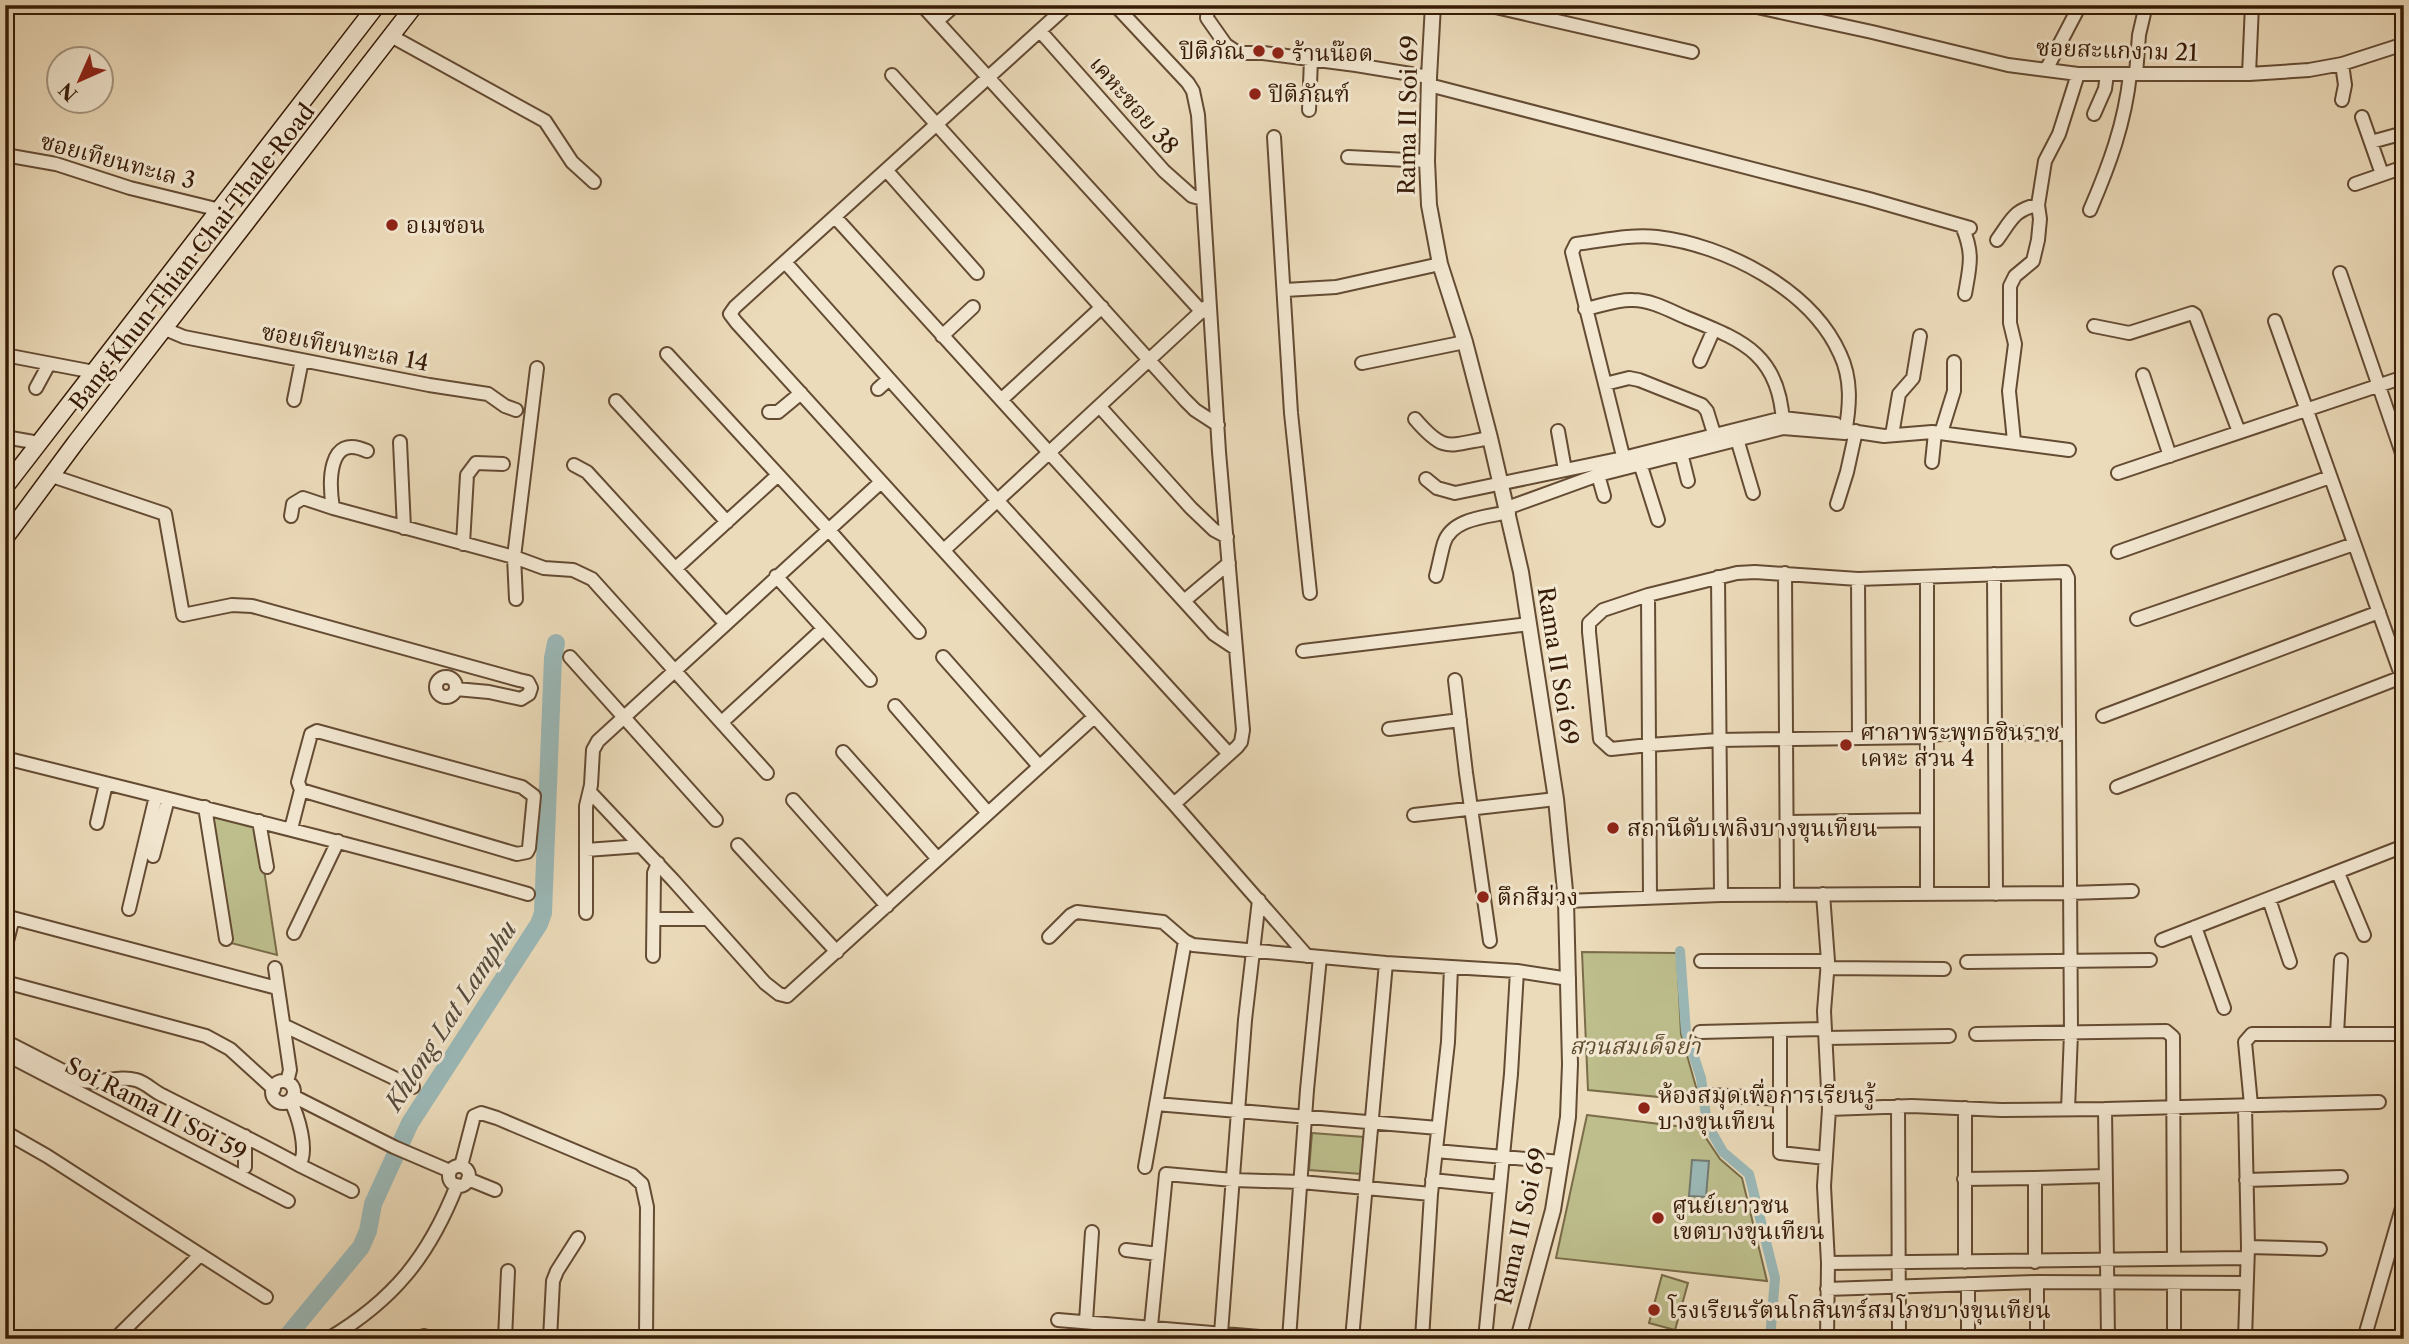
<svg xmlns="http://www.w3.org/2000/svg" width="2409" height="1344" font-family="'Libre Caslon Text','Noto Serif Thai',serif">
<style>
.green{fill:#bdbe8c;stroke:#7a6c49;stroke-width:2}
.water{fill:#9bb9b8;stroke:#737a71;stroke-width:2}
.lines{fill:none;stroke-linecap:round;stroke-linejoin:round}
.canal{stroke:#9bb9b8;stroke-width:10}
.river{stroke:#9bb9b8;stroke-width:18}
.pedestrian-casing{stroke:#644b33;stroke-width:12}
.minor-casing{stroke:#644b33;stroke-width:16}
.tertiary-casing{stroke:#644b33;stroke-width:18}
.secondary-casing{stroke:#361b06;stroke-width:19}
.pedestrian{stroke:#f3e8d2;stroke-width:9}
.minor{stroke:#f3e8d2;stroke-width:12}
.tertiary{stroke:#f3e8d2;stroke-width:14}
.secondary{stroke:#f3e8d2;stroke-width:16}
.poi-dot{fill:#8f2418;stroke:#f3e8d2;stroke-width:2.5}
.labels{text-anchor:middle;stroke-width:6;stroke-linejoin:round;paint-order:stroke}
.street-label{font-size:23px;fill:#361b06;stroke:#f3e8d2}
.poi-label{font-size:23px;fill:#361b06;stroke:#f3e8d2;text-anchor:start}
.park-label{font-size:23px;font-style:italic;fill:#5e4c2e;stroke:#f3e8d2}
.water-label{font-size:24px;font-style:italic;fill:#544a3b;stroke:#f3e8d2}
</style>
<rect width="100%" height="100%" fill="#ecdbba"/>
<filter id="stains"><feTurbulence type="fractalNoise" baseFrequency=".00286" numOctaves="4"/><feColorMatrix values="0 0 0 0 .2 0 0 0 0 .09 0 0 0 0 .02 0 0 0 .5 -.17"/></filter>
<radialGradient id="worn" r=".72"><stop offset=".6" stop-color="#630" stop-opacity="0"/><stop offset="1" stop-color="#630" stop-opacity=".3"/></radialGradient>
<path class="green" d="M211,813l46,11 20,131 -46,-12z
M1582,952l95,1 4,81 19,67 -112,-11z
M1587,1115l113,14 20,30 22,19 25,103 -211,-23z
M1312,1133l52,4 -3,37 -52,-4z
M1662,1275l26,8 -13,47 -26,-7z"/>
<path class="water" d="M1692,1160l17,1 -3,36 -17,-1z"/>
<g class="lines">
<path class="canal" d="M1680,951l6,81 15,46 6,46 16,28 26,22 26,104 -5,61"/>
<path class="river" d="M285,1339l76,-92 7,-16 5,-27 37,-81 129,-199 4,-11 10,-255 3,-15"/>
<g class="pedestrian-casing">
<path id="pedestrian" d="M1927,737l67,-4"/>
</g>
<g class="minor-casing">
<path id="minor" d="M922,5l280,307
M1068,5l-333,302 -5,7 6,8 438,482 133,152
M1115,5l73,78 5,8 5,24 21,337 24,278 -2,12 -4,5 -63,57
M1208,5l-1,13 19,27 12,8h25l93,12 73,12
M1487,5l205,47
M1748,5l124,27 136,33 70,9h171l60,-4 33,-6 62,-20
M937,21l18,-16
M1040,31l124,140 28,25 11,3
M391,36l154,85 27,41 22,20
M2046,70l34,-65
M2136,74l3,-39 7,-30
M2249,74l3,-69
M892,75l293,325 10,10 23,15
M1429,85l440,114 101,29
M2342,100l3,-15 -3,-21
M1309,110l2,-51
M2094,114l11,-25 2,-15
M2362,117l20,57
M1274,137l17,276 19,180
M2371,142l33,-9
M5,155l51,9 74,24 90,22
M1348,157l79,4
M887,171l90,102
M2355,184l49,-17
M2090,210c19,-44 35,-87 40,-136
M835,217l379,417 21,14
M1962,226c12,28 8,39 3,68
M1997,240c14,-19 17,-31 41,-35
M785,262l212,238 232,254
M2340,273l64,186
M1285,290l51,-3 104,-23
M1585,309c15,-3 33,-10 48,-9 18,0 36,10 52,17 56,23 95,36 98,107
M2275,321l129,362
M2094,326l35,7 63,-20 3,2 44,117
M165,329l19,8 245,48 59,9 17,12 11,4
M942,336l31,-29
M667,354l161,175 91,103
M5,355l89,17
M1700,361l14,-32
M1362,363l103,-21
M2143,375l27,81
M1605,384l24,-6 10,2 63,25 5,6 9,29
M36,388l13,-24
M878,389l11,-10
M1002,399l100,-92
M294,400l8,-40
M616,401l111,121
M1100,407l91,101 23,22 13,7
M769,412h9l23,-19
M1415,419c30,35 33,26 75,19
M1558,431l7,39
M1941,433l13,-42v-29
M1892,435l7,-41 14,-16 7,-42
M5,437l34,6
M1737,439l16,54
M2014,441l-5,-50 6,-47 -5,-21v-37l5,-10 18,-15 5,-21 2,-21 -2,-14 7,-44 14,-27 19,-60
M400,442l4,86
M367,451c-40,-19 -38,33 -34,57l181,49 30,11 29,2 19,9 175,194
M1681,453l7,28
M1638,457l20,63
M1932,462l3,-29
M574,465l13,7 138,151
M1626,468l-54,-216 4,-8c26,-3 54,-10 81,-7 68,8 154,52 183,117 12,25 10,52 5,79
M2118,473l286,-96
M1598,475l6,21
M52,476l113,38 18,101 49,-10 20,1 267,74 9,2 3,6 -2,6 -8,5 -32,-7 -33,-3
M1426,479l11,9 18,5 168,-35 160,-40 53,6
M1837,504l10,-32 9,-41
M1507,508l91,-33 185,-47 62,5 6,-2 33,5 48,-4 137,18
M291,516l2,-12 10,-6 30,10
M463,544l4,-69 9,-12 27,1
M944,550l262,-243
M2118,552l212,-75
M676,568l102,-93
M1785,573l2,322
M1994,574l2,320
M776,576l94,104
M1436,576c3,-11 5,-23 8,-33 8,-25 43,-26 65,-31
M1718,577l3,318
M1927,577v316
M1858,579l1,159
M1648,595l1,150 69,-5 209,-3
M516,599l-2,-42 23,-189
M1184,601l45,-38
M2137,619l217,-75
M1303,651l226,-27
M570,657l146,163
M943,657l96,109
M436 687a10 10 0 1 1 20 0a10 10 0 1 1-20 0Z
M1455,680l11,93 24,168
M895,706l93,107
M2103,716l276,-104
M722,722l101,-93
M1389,729l71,-9
M1994,733l74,1
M843,752l95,107
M5,758c175,44 350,86 523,136
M2117,787l285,-110
M590,792l83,88 92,103 14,11 8,2 307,-279
M793,800l94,106
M205,807l21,132
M1414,815l142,-16
M259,821l8,46
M1788,822l139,-2
M97,823l9,-39
M291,829l10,-39 -3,-8 13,-48 6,-3 205,56 12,9 -5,52 -2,4 -10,2 -216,-64
M738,845l99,107
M586,850l55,-4
M153,856l15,-57
M2338,873l26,62
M1823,894l5,67 -4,50 5,98 -5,77 4,77 -1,76
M1650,898l-1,-153 -38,4 -11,-10 -11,-107v-9l14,-13 45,-15 89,-22 18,-1 103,7 207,-7 3,6 3,455 -3,76
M2269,899l21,63
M1566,901l155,-6 348,-2 63,-2
M129,909l27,-113
M586,913v-107l5,-21 2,-35 5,-9 283,-259
M5,916l272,72
M654,919h54
M2195,927l29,81
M294,933l44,-92
M1049,937l22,-22 6,-3 86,10 22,19 8,4 193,18 131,8 52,8
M2162,940l242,-94
M5,949l8,-31
M653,956l1,-83 4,-10
M1701,961h127
M1967,962l183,-2
M275,968l15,102 -3,12
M1827,968l117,1
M5,982l201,54 24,13 44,40
M285,1026l128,61
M1780,1031v122l46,5
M1700,1032l124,-3
M1976,1034l190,-3 7,6 1,222
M2337,1034l4,-74
M1826,1038l123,-2
M5,1041l78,40c18,3 36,-6 53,-1 11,3 18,12 28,16 45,23 90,44 135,69 10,-14 -1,-50 -9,-65
M5,1054l283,147
M272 1092a11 11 0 1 1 22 0a11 11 0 1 1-22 0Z
M1712,1095l69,4
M293,1096l101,51 56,24
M1156,1104l282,24
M2251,1105l-6,-63 7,-8h152
M1898,1106l1,233
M2245,1107l3,140 -3,92
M1965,1108v154
M1829,1109l83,-3 89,4 104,-1 274,-7
M2105,1109l3,230
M5,1132l42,24 219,141
M245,1136v31
M1436,1151l125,11
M299,1165l53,26
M461,1166l13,-50 7,-3 16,5 135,57 10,9 5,23 -1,132
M449 1176a10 10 0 1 1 20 0a10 10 0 1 1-20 0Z
M1145,1167l40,-226
M468,1179l27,11
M1964,1179l71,-1
M1432,1180l68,7
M2246,1180l95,-3
M2248,1247l72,2
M1126,1250l32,4
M2035,1262v-84l70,-2
M1828,1263l419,-5
M1827,1289l210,-7 210,1
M1058,1320l227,19
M1086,1321l6,-89
M1151,1326l15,-152 67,6 68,2 130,12
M1221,1333l24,-313 14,-120
M115,1339l85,-84
M328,1339c66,-39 101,-83 129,-154
M424,1339v-3
M505,1339l3,-68
M550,1339l3,-58 4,-10 21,-33
M1289,1339l18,-249 13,-133
M1352,1339l34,-376
M1422,1339l9,-145 17,-152 3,-75
M1485,1339l26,-265 6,-103
M1968,1339v-55
M2037,1339v-57
M2174,1339v-56
M2364,1339l40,-138"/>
</g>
<g class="tertiary-casing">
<path id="tertiary" d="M1433,5l-4,72 -2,84 2,44 11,59 25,78 25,96 31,134 35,227 10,102 4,163 -2,53 -15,93 -35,129"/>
</g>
<g class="secondary-casing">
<path id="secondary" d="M5,487l372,-482
M5,538l71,-96 339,-437"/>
</g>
<use href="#pedestrian" class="pedestrian"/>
<use href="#minor" class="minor"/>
<use href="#tertiary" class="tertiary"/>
<use href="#secondary" class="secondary"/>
</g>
<g class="poi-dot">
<circle cx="1259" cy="51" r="7"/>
<circle cx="1278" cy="53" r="7"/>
<circle cx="1255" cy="94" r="7"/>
<circle cx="392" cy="225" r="7"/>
<circle cx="1846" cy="745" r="7"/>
<circle cx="1613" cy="828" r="7"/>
<circle cx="1483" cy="897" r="7"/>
<circle cx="1644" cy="1108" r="7"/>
<circle cx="1658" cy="1218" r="7"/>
<circle cx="1654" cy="1310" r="7"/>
</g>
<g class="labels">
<g class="street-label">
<text transform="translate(2117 50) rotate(2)" y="8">ซอยสะแกงาม 21</text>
<text transform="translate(1134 105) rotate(49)" y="8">เคหะซอย 38</text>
<text transform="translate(1408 115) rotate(-89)" y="8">Rama II Soi 69</text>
<text transform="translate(118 161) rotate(15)" y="8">ซอยเทียนทะเล 3</text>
<text transform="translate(192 257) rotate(-52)" y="8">Bang Khun Thian Chai Thale Road</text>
<text transform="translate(345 347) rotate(11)" y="8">ซอยเทียนทะเล 14</text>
<text transform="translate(1558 666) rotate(81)" y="8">Rama II Soi 69</text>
<text transform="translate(156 1109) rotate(27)" y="8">Soi Rama II Soi 59</text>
<text transform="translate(1521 1226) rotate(-77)" y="8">Rama II Soi 69</text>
</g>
<g class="poi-label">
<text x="1245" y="59" text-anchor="end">ปิติภัณ</text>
<text x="1292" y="61">ร้านน๊อต</text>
<text x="1269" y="102">ปิติภัณฑ์</text>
<text x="406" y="233">อเมซอน</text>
<text x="1860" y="740">ศาลาพระพุทธชินราช<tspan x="1860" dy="26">เคหะ ส่วน 4</tspan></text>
<text x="1627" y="836">สถานีดับเพลิงบางขุนเทียน</text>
<text x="1497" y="905">ตึกสีม่วง</text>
<text x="1658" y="1103">ห้องสมุดเพื่อการเรียนรู้<tspan x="1658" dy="26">บางขุนเทียน</tspan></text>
<text x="1672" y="1213">ศูนย์เยาวชน<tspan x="1672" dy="26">เขตบางขุนเทียน</tspan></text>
<text x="1668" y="1318">โรงเรียนรัตนโกสินทร์สมโภชบางขุนเทียน</text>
</g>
<g class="park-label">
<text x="1635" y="1054">สวนสมเด็จย่า</text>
</g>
<g class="water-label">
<text transform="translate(451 1016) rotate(-57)" y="8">Khlong Lat Lamphu</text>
</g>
</g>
<rect width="2409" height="1344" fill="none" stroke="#ecdbba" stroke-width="28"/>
<rect x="7" y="7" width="2395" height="1330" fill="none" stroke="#361b06" stroke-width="3.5"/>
<rect x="14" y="14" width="2381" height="1316" fill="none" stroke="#361b06" stroke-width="2"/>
<g transform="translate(80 80) rotate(225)"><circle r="33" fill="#f3e8d2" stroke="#a79680" stroke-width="2"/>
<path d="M0-5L12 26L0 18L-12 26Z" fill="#8f2418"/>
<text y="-10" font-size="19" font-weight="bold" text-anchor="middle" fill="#361b06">N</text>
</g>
<rect width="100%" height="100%" filter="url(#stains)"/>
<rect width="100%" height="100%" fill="url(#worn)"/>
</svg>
